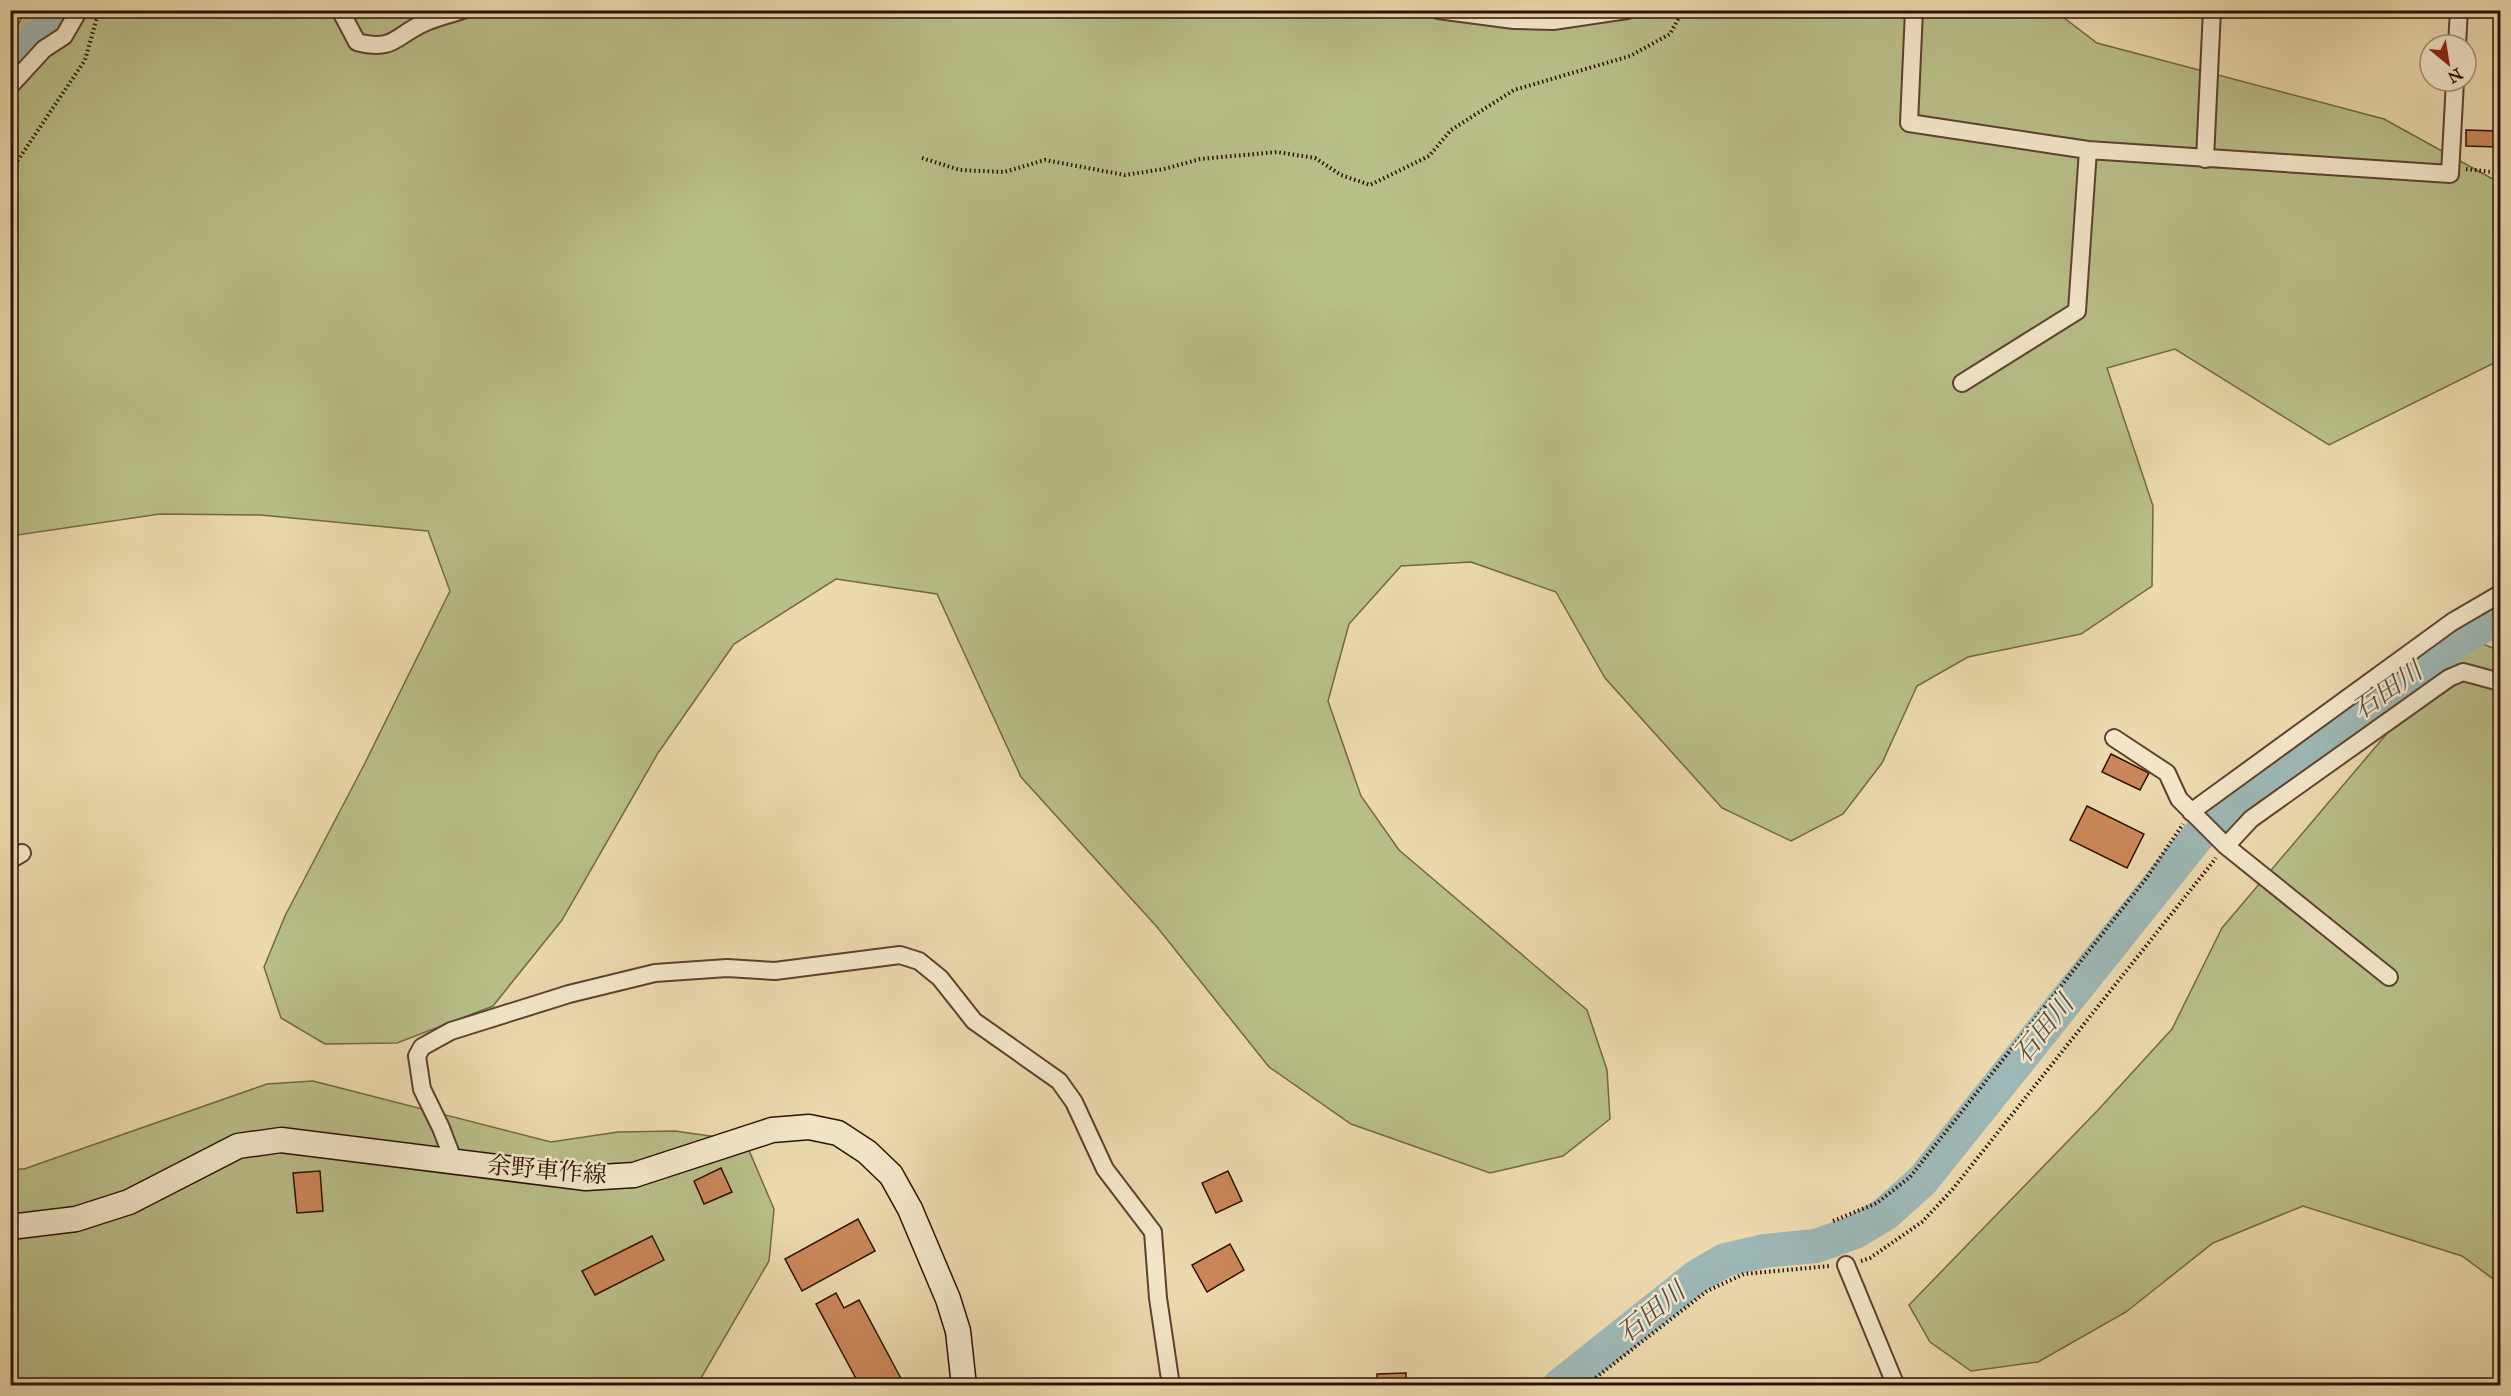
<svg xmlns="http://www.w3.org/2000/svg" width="2511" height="1396" font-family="'IM FELL Great Primer','Noto Serif JP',serif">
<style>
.green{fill:#b9bf89;stroke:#736846;stroke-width:1.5}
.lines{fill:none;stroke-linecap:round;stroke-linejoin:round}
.river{stroke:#9db8b6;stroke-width:34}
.building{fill:#cb875a;stroke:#2d1003;stroke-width:1.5}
.street-casing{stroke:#5d422e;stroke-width:20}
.secondary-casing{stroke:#2d1003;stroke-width:27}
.path{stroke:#2d1003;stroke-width:4;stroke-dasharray:1.5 3;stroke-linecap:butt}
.street{stroke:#f3e7ca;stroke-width:16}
.secondary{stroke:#f3e7ca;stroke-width:24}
.labels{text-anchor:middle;stroke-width:5;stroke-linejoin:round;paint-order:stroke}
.street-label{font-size:24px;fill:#2d1003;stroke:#f3e7ca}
.water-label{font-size:26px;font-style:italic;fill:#544b42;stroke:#f3e7ca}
</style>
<rect width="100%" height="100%" fill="#ecdaae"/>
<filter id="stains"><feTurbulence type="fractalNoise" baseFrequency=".00333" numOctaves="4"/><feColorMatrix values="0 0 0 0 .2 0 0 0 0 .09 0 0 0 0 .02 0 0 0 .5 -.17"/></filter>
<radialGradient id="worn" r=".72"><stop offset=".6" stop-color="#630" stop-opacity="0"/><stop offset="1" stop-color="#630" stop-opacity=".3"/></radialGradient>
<path class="green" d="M24,11h2031l42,32 287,76 116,64v177l-171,85 -154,-96 -68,19 46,138 -1,80 -71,48 -113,23 -51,29 -35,77 -39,51 -52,27 -69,-33 -117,-130 -49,-86 -85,-30 -70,4 -52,58 -21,77 33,95 38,54 188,160 20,60 3,49 -47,37 -73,17 -139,-49 -82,-57 -112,-140 -136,-150 -84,-183 -101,-15 -102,65 -76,109 -96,167 -69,86 -96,37 -72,1 -44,-26 -17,-51 21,-51 79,-151 86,-174 -22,-60 -167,-16 -101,-1 -149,22 -1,-491z
M2468,638l32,13v633l-38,-28 -159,-50 -90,37 -87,69 -88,50 -67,9 -41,-29 -21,-37 189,-195 74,-81 50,-101z
M313,1081l238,61 67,-10 57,-1 70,10 29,68 -5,52 -72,124h-686l-1,-216h14l243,-85z"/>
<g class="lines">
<path class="river" d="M10,75l15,-28 38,-30 3,-7
M1559,1386l137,-109 29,-17 39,-9 52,-5 39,-14 30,-18 37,-33 276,-345c62,-55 127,-104 195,-150 35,-25 69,-50 107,-69"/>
</g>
<path class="building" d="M2466,130l32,1v16l-32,-1z
M2111,754l38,19 -9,17 -38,-18z
M2087,806l57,28 -17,34 -57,-28z
M721,1168l11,24 -28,12 -10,-23z
M320,1171l3,40 -26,2 -4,-40z
M1228,1171l14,30 -26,12 -14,-30z
M858,1219l17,32 -73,40 -17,-32z
M652,1236l12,24 -69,35 -13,-24z
M1230,1244l14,26 -37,22 -15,-27z
M836,1293l8,15 15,-8 46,86h-45l-44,-82z
M1406,1373v13h-29v-12z"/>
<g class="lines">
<g class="street-casing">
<path id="street" d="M340,10l17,32c38,10 38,-7 69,-20 12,-5 25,-8 37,-12
M1438,10l76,10 39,1 74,-11
M1914,10l-5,113 179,27 362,24 5,-93
M2457,45l2,-35
M10,86l34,-37 20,-13 15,-26
M2205,159l7,-149
M1962,383l115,-72 11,-161
M2114,738l53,35 12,26 47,47 163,131
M2191,812l261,-190 48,-28
M2226,846l25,-27 198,-141 14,-6 37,10
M10,860l12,-7
M454,1162l-13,-34 -19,-39 -5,-33 5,-9 29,-16 118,-37 86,-21 72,-5 48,3 125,-16 19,6 21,17 34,43 85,60 15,21 31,67 48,63 5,66 13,88
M1846,1265l50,121"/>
</g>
<g class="secondary-casing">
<path id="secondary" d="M10,1227l66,-8 53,-17 109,-56 43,-6 305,38 48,-3 138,-45 37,-3 29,6 29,19 24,23 19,34 38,90 10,32 6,55"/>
</g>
<path class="path" d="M922,158l38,12 44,2 41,-12 80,15 39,-6 36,-10 77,-7 38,6 26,17 29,10 59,-29 22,-26 63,-40 116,-34 40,-22 13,-24
M2466,169l34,4
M10,172l75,-112 14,-50
M1833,1221l44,-18 33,-26 235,-297 38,-56
M1861,1261l9,-3 52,-36 30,-32 264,-332
M1585,1386l122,-95 37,-17 86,-8"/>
<use href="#street" class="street"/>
<use href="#secondary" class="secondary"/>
</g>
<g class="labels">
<g class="street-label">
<text transform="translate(547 1170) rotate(5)" y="8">余野車作線</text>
</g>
<g class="water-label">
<text transform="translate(2387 690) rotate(-35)" y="9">石田川</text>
<text transform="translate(2043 1029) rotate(-51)" y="9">石田川</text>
<text transform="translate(1651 1312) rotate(-39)" y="9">石田川</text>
</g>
</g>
<rect width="2511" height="1396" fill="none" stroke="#ecdaae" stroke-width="36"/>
<rect x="12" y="12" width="2487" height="1372" fill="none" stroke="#2d1003" stroke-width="3"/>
<rect x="18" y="18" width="2475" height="1360" fill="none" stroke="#2d1003" stroke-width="1.5"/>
<g transform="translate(2448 63) rotate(150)"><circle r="28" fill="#f3e7ca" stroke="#a4917a" stroke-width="1.5"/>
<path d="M0-4.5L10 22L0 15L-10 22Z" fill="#8f2418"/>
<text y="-9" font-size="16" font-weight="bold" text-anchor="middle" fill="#2d1003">N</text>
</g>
<rect width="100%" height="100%" filter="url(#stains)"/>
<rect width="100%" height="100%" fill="url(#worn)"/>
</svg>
